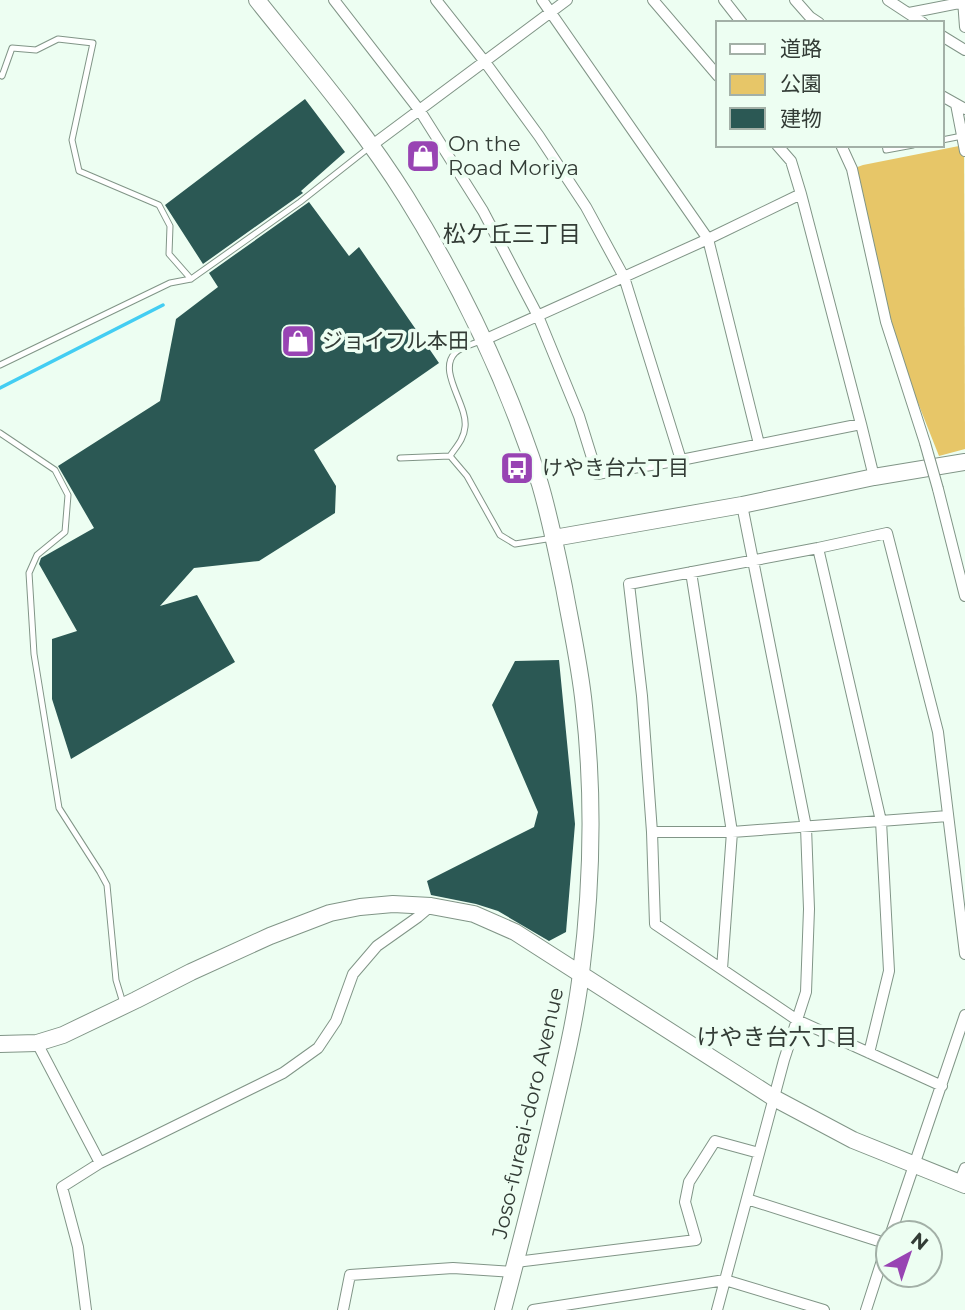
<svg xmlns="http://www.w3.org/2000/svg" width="965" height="1310" font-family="Montserrat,'Noto Sans JP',sans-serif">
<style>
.green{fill:#e7c668}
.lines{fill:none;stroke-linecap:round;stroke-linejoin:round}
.stream{stroke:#43cdf2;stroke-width:3.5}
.building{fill:#2b5854}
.lane-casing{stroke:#819587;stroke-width:7}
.street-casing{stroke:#819587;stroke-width:12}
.secondary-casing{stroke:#819587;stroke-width:18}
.lane{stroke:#fff;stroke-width:5}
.street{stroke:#fff;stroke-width:10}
.secondary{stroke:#fff;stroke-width:16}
.street-bridge-casing{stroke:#819587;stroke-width:12;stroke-linecap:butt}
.street-bridge{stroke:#fff;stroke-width:10}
.labels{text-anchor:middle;stroke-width:7;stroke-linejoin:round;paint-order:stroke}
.poi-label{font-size:21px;fill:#333c36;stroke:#edfef2;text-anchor:start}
.street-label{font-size:21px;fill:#333c36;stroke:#edfef2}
.neighbourhood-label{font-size:23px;fill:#333c36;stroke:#edfef2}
</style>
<rect width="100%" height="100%" fill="#edfef2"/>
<path class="green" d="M964,145l1,304 -26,7 -53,-134 -34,-153 11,-4z"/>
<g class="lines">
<path class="stream" d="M0,388l163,-83"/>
</g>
<path class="building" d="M305,99l40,53 -44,39 2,2 -100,71 -38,-59z
M309,202l40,54 10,-9 80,116 -125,87 22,36 -1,27 -76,48 -65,7 -34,38 37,-11 38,67 -164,97 -19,-60v-60l25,-8 -38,-67 2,-6 53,-30 -36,-62 102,-65 16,-82 42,-32 -9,-14z
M559,660l16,164 -9,108 -17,9 -51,-30 -22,-7 -45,-9 -4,-14 107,-54 4,-15 -46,-107 23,-44z"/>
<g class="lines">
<g class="lane-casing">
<path id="lane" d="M0,75l2,1 10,-28 24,2 22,-11 35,4 -21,97 7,31 80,34 11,21 -1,28 22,25
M942,140l20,-4
M885,145l1,5 27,-5
M0,365l170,-82 21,-4 109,-77 71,-56
M0,433l55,37 13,25 -3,37 -28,23 -8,18 5,81 25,154 41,64 7,13 9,95 7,23
M450,456c6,-9 14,-17 15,-29 3,-22 -28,-56 -10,-74 6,-6 18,-9 26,-12
M400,458l50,-2 17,20 33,59 15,9 38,-6"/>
</g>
<g class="street-casing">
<path id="street" d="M334,0l86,111 63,100 55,105 41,100 18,58 84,-14 180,-36 13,53
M436,0l49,62 54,74 47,71 38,70 57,183
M542,0l166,239 51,205
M653,0l65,76
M724,0l18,23
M795,0l15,17 9,6
M888,0l35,23
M963,0l2,27
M909,13l56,-11
M942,36l23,14
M942,96l23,13
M956,104l9,47
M777,145l14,16 10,33 60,230
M841,145l11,24 34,153 39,121
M371,146l196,-146
M484,340l224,-101 93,-45
M938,489l27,107
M818,548l63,273 8,150 -20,82
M691,572l41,260 -10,137
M652,832h80l216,-16
M37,1043l63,120
M942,1086l-145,-66 -142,-96 -3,-92 -10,-136 -13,-112 189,-36 69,-15 51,199 27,222
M959,1183l6,-15
M747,1199l141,45
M891,1233l74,-218
M516,1262l180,-22 -11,-38 4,-20 26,-41 44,12
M86,1310l-8,-63 -16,-60 38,-24 183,-90 35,-25 18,-27 17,-47 24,-28 41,-29 13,-11
M343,1310l7,-35 103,-7 60,4
M533,1310l192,-30 99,30
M717,1310l67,-250 22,-68 3,-83 -3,-82 -64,-322
M866,1310l22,-68"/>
</g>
<g class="secondary-casing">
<path id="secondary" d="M257,0c51,64 106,128 149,197 56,90 102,186 134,287 10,34 17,69 24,103 7,39 16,79 20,119 10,88 8,179 -3,267 -6,51 -19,102 -31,152 -15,62 -31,124 -47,185
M554,538l188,-33 132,-28 91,-15
M0,1044l37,-1 26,-8 73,-35 55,-28 79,-36 60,-23 30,-6 33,-3 38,2 43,8 41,18 259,166 79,42 112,45"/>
</g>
<use href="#lane" class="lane"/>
<use href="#street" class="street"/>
<use href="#secondary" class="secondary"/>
<g class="street-bridge-casing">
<path id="street-bridge" d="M925,443l13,46"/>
</g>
<use href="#street-bridge" class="street-bridge"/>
</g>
<defs>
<g id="shop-square" transform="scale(1.75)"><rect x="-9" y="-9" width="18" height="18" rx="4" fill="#9844b3" stroke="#edfef2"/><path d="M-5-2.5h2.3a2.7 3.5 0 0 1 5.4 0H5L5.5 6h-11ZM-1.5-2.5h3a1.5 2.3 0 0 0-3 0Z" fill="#fff"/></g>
<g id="bus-square" transform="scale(1.75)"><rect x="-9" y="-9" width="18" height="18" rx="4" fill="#9844b3" stroke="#edfef2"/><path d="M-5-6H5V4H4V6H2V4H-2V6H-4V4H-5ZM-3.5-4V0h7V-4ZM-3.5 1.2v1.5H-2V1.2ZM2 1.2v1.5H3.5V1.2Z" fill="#fff"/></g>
</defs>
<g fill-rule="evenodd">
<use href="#shop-square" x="423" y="156"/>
<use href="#shop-square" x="298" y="341"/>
<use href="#bus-square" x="517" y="468"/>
</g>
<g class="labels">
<g class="poi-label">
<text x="448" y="151">On the<tspan x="448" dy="24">Road Moriya</tspan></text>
<text x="322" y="348">ジョイフル本田</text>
<text x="542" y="475">けやき台六丁目</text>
</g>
<g class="street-label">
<text transform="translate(528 1113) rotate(-77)" y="7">Joso-fureai-doro Avenue</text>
</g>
<g class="neighbourhood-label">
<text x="512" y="242">松ケ丘三丁目</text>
<text x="777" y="1045">けやき台六丁目</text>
</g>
</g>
<rect x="716" y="21" width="228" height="126" fill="#edfef2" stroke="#a3b0a7" stroke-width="2"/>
<rect x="730" y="44" width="35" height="10" fill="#ffffff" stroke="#a3b0a7" stroke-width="2"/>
<text x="780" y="56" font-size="21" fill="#333c36">道路</text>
<rect x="730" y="74" width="35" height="21" fill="#e7c668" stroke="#a3b0a7" stroke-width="2"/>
<text x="780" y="91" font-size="21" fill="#333c36">公園</text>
<rect x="730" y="108" width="35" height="21" fill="#2b5854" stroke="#a3b0a7" stroke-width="2"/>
<text x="780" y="126" font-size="21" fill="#333c36">建物</text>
<g transform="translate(909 1254) rotate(40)"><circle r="33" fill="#edfef2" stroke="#a3b0a7" stroke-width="2"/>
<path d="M0-5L12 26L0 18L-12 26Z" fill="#9844b3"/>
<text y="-10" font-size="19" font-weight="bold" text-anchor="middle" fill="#333c36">N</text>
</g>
</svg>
